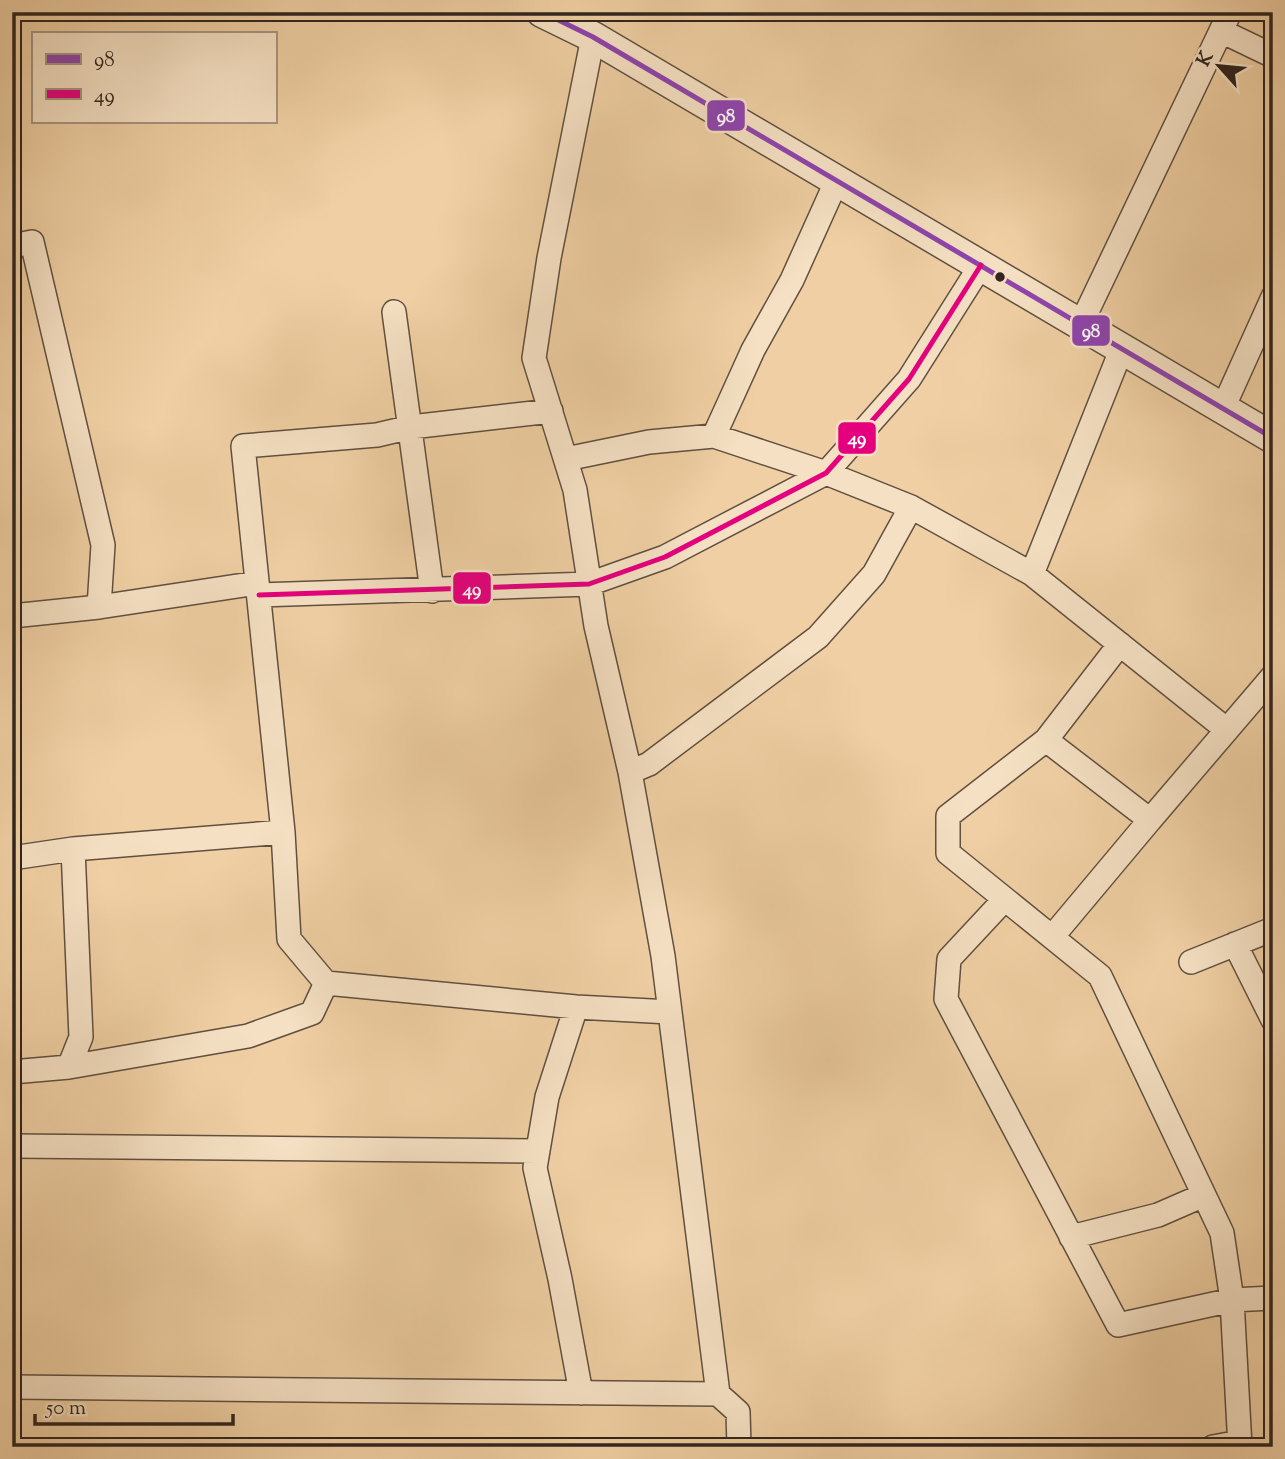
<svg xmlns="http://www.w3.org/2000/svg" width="1285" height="1459" font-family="'Sorts Mill Goudy',serif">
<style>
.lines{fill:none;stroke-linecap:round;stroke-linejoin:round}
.minor-casing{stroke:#605040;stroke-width:26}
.tertiary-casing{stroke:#605040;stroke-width:33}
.minor{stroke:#f5e0c3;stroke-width:23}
.tertiary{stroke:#f5e0c3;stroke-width:30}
.bus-1-casing{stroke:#f5e0c3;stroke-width:10}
.bus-2-casing{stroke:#f5e0c3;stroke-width:10}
.bus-1{stroke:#8e44ad;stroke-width:5}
.bus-2{stroke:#e5007d;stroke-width:5}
.bus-dot{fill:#31251f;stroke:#f5e0c3;stroke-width:2.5}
.line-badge{stroke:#f5e0c3;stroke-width:2.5}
.badge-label{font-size:19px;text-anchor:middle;font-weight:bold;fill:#fff}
</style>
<rect width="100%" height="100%" fill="#efcfa3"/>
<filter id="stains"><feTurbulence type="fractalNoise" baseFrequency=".00286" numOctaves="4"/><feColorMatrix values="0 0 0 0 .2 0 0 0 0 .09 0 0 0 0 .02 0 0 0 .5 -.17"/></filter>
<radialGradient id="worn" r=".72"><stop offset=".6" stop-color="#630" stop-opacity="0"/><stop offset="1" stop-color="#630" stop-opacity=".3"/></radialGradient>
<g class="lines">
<g class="minor-casing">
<path id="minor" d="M1221,31l52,25
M12,246l20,-4 71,303 -4,62 -87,9
M394,312l38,279
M1081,324l149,-312
M1223,408l50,-111
M551,411l-140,16 -34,8 -134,11 40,386 6,107 37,44 250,24 94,5 -7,-56 -33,-184 -34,-146 -21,-136 -41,-132 15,-100 44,-221
M714,436l39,-86 39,-70 45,-100
M566,459l83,-17 65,-6 112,37 85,34 121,67 195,156
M1032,574l90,-226
M259,595l330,-11 76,-27 161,-84 83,-94 72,-114
M99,607l158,-24
M1046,740l104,80 123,-144
M630,772l19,-8 169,-127 56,-63 37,-67
M12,858l61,-9 210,-17
M1004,900l-55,59 -3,40 172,326 114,-25 -10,-67 -122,-257 -152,-123v-37l98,-76 74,-96
M1052,937l98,-117
M1235,944l38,76
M1191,962l82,-33
M576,1007l-29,90 -12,71 25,111 21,114
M670,1012l48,382
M69,1067l179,-31 64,-23 14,-30
M12,1072l57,-5 12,-30 -8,-188
M12,1146l526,5
M1071,1237l87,-22 46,-20
M12,1387l706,7 20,18 1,35
M1213,1447l27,-5
M1240,1447l-8,-147 41,-2"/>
</g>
<g class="tertiary-casing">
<path id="tertiary" d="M542,12l51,25 680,401"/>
</g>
<use href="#minor" class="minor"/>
<use href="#tertiary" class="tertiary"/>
<g class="bus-1-casing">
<path id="bus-1" d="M542,12l51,25 680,401"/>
</g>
<g class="bus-2-casing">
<path id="bus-2" d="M259,595l330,-11 76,-27 161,-84 83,-94 72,-114"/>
</g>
<use href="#bus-1" class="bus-1"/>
<use href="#bus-2" class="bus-2"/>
</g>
<circle class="bus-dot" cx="1000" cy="277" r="6"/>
<g class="line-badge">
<rect x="706" y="99" width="40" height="33" rx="7" fill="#8e44ad"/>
<rect x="1071" y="314" width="40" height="33" rx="7" fill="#8e44ad"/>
<rect x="837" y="421" width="40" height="34" rx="7" fill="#e5007d"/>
<rect x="452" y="571" width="40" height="34" rx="7" fill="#e5007d"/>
</g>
<g class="badge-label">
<text x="726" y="122">98</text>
<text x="1091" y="337">98</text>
<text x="857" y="444">49</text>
<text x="472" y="595">49</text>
</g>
<rect width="1285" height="1459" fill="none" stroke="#efcfa3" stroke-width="42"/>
<rect x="14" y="14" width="1257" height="1431" fill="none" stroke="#31251f" stroke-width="3.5"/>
<rect x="21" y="21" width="1243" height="1417" fill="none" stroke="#31251f" stroke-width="2"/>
<rect x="32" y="32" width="245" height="91" fill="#f5e0c3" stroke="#a79581" stroke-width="2"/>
<rect x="46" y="54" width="35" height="10" fill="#8e44ad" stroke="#a79581" stroke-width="2"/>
<text x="94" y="66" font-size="21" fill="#31251f">98</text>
<rect x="46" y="89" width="35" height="10" fill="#e5007d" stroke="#a79581" stroke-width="2"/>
<text x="94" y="102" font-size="21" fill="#31251f">49</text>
<g transform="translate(1219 66) rotate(297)" stroke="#f5e0c3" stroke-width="5" paint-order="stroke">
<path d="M0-5L12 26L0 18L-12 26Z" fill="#31251f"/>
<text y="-10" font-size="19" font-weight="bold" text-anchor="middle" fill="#31251f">K</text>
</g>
<path d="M35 1414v10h198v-10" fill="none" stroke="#31251f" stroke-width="3.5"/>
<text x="46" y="1414" font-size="21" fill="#31251f" stroke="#f5e0c3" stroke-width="5" paint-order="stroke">50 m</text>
<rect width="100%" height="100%" filter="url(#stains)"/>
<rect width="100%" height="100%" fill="url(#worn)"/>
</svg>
